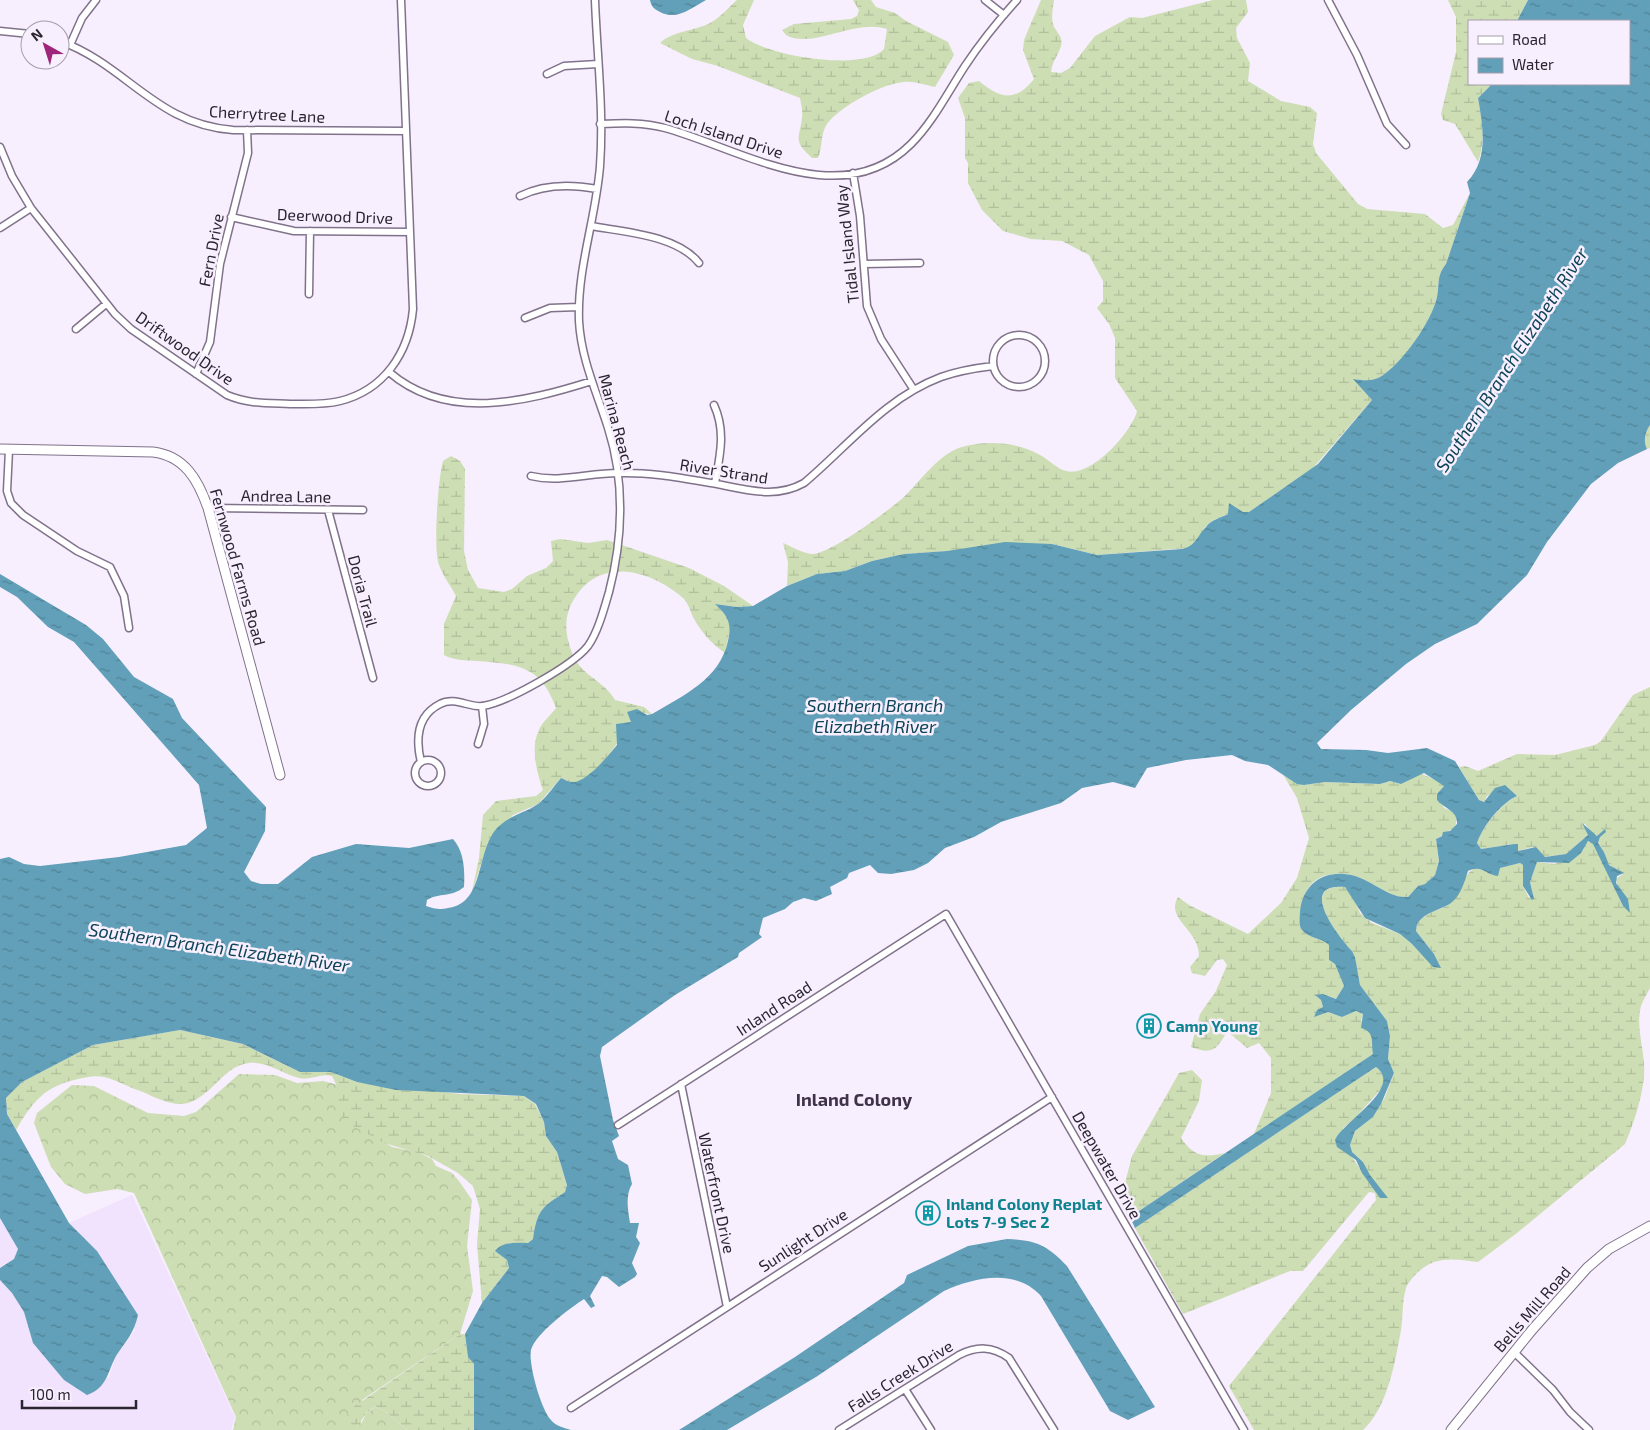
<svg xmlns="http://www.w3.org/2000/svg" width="1650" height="1430" font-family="'Exo 2',sans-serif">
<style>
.built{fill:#f1e2fe}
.forest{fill:url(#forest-crowns)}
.wetland{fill:url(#wetland-marsh)}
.water{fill:url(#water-ripples)}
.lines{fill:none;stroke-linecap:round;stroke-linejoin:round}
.street-casing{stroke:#7f728a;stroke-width:9}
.secondary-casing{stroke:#7f728a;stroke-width:11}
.street{stroke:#fff;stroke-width:6}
.secondary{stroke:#fff;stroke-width:9}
.labels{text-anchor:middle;stroke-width:5;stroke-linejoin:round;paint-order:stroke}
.street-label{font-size:16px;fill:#2b2530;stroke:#f7eefe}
.culture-label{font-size:16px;font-weight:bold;fill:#0d838f;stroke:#f7eefe;text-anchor:start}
.water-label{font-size:18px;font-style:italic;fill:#0c4456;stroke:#f7eefe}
.neighbourhood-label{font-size:18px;font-weight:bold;fill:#3f3349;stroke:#f7eefe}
</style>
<defs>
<pattern id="forest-crowns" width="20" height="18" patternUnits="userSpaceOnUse" patternTransform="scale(1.25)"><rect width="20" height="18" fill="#cddeb4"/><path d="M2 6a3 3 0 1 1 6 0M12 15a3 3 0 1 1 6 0" fill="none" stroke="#b0be9b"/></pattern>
<pattern id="wetland-marsh" width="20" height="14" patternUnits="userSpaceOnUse" patternTransform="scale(1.25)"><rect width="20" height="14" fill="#cddeb4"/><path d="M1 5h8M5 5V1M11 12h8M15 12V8" fill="none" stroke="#b0be9b"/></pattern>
<pattern id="water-ripples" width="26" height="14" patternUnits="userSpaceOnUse" patternTransform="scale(1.25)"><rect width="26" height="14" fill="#61a0b8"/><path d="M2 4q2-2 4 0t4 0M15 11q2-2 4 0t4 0" fill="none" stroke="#508296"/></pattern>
</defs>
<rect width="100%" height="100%" fill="#f7eefe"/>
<path class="built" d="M132,1195l103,222 -4,13h-231v-150l12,13 12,19 9,31 76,35 6,-20 20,-28 -38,-79 -28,-28z
M0,1218l18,31 -4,10 -14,9z"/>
<path class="forest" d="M239,1074l36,1 22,8 26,-2 12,3 15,11 26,42 16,10 25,5 15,7 4,7 16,7 7,8 13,19 -5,46 6,45 -13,43 -98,66 -1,24 5,-10 9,-7 10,4 22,19h-174l3,-13 -102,-224 -17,-4 -32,5 -20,-10 -14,-17 -17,-44 3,-10 35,-28 22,1 54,27 36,3 12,-4z"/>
<path class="wetland" d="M737,0h17l-11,25 3,13c22,18 118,34 138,11l3,-20c-33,-11 -75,21 -101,6l-4,-5 12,-6 57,-5 6,-3 2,-6 -6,-10h18l5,7 19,6 11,8 42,21 6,13 -19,32c-10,-2 -21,-6 -31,-5 -21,1 -65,25 -77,42 -7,10 -4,23 -9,34h-6c-19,-17 -13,-18 -10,-40 1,-7 -1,-14 -2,-20l-82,-32 -26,-7 -32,-16c12,-12 35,-12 50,-20 10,-5 19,-16 27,-23z
M1041,0h13c-1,8 -3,16 -1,24 2,8 11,12 8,22 -3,10 -9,15 -10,26l10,1 9,-5 25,-32 35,-19 12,1 71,-18h33l2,12 -12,16 1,10 13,25 -2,18 33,20 29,6 7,6 -4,31 3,9 42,51 9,5 58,5 18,14 10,-3 17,-32 -24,71c-10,13 -6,18 -9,33 -5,24 -35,67 -57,80 -8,5 -18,3 -26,2l18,21 -59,68 -64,44 -21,2 -16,7 -7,6 -5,10 -12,11 -91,7 -45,-11 -148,10 -32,7 -27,10 -28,3 -30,12 1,-24 -5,-19c9,4 20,10 29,11 17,1 79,-45 93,-58 15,-15 35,-43 57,-49 25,-7 55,-5 78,8 8,4 17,14 26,16 25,7 66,-39 71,-60l-22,-33v-40l-6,-14 -12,-16 6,-7v-20l-14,-26 -27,-14 -31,-2 -28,-8 -21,-21 -14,-27v-20l-3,-5v-40l-7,-20 11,-15 10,-2c21,18 37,21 55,-2l-11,-29 1,-10z
M1448,0h80l-11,21h-48v63h23l-14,14c4,23 8,42 0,64l-23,-38 -12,-4 -2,-6 15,-62v-35z
M1650,425v23l-3,1c-4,-8 -2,-17 3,-24z
M451,456l9,5 5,8 -1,82 4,19 10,18 26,4 8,-3 15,-13 19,-8 7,-7 -2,-20 9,-2 28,4 19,-3 82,28 35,18 29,20 -16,1 -21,-3c19,18 14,25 9,49 -14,-10 -24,-21 -32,-36 -3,-7 -5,-15 -11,-20 -32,-27 -80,-40 -106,-1 -12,17 -12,35 -5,54 7,25 32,29 44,50l29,7 8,7 -25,-2 4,10c-9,15 -39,63 -60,61 -3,-1 -7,-4 -10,-5l-23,26 -25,11 -25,27 -17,54 8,-38 4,-43 13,-14 40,-5 7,-6c-6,-17 -13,-42 -4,-60 3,-8 12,-15 17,-22 -15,-42 -38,-44 -78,-47 -12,-1 -23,0 -34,-6v-31l12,-28c-5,-10 -13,-20 -17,-31 -6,-15 -1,-87 4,-104z
M1650,687v301c-3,6 -7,12 -9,18 -6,22 5,46 3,70 -2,22 -10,47 -19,68l-108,89 -39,29c-23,-3 -43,-7 -61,11 -4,5 -9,9 -11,15 -4,14 -3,28 -5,42 -6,32 -13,77 -38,100h-109l-25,-44 147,-186 -1,-7 -6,-1 -66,79h-13l-107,43 -48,-86 241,-161c7,6 9,10 8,19l-30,33 -11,9 1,23 6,3 17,25 20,18 -18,-22 -6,-13 -11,-10 -2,-7 5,-14 18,-14 12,-20 9,-24 -6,-14 2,-23 -3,-15 -27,-36 -5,-28 -3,-6c-14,-15 -56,-68 -7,-64l9,11 6,15 12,10 28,11 40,34 -6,-14 -18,-23 1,-7c10,-14 25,-13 33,-21 10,-11 12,-28 25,-35l23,7 1,-7 21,-5 3,2v21l6,12 4,-3 -3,-13 7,-20 18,2 28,-14 2,-7 7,-2 31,65 5,-7 -10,-10 -2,-10 7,-5 -16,-11 -3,-11 -6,-9 2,-6 -9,-5 -6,-8h-2l5,11 -22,19 -21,3 -12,-10 -16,4 1,-6 -4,-1 -33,5 -4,-6c6,-17 24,-39 40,-47l-15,-8 -15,8 -3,6 -5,-2 -20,-33 6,-1 13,5 39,-17 38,1 40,-10 6,-4 32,-46z
M1420,773l22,10 2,3 -7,8 7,14 10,4 3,6 -2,9 -19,12 3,22 -4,14 -10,9 -7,2 -10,11c-21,2 -40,-22 -64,-23 -28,-2 -40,12 -43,38 -1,6 -3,13 1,18 6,8 20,8 27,15v15l6,4 9,22 -8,13 -7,-3h-13l5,4 2,7 -9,9 14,-4 14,5 14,-6 7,3 -2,7 12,15v18l-119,80 17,-41v-35l-12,-15 -12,5 -20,-17c-10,19 -15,24 -36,16l9,-33 16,-23 11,-26 -4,-6 -6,1 -12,16 -13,-3 -2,-6 9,-11c0,-27 -34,-36 -21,-59l11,8 59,29 33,-31 16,-25 12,-40 -12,-40 -13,-22 20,9 21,-3 55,2 10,-3 11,3z
M180,1030l63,14 57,28h31l26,10 103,12 64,2 11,8 9,18 2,14 11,16 4,13 6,20 -2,7c-23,15 -28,18 -32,47l-5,4h-20l-12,8 11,9 2,8 -27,35 -5,-59 3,-35 -7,-23 -15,-13 -30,-17 -44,-13 -36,-20 -8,-8 -6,-13 4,-14 -6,-12c-11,-3 -22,5 -33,2 -23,-6 -42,-26 -68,-8 -14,10 -30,33 -49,34 -12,1 -28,-7 -39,-12 -13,-4 -26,-12 -39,-15 -9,-2 -18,0 -26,2 -33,7 -46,23 -62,51l-9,-16 -1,-16 16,-16 71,-37z
M1192,1070l10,10 -3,21 -18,37c12,18 23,20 44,15l-95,64 -5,-6v-28l7,-27 47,-83z
M460,1334h5l3,22 6,8v66h-67l-22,-19 -10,-4c-11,5 -13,16 -23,22l-7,-8 4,-11z"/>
<path class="water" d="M650,0h56c-15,8 -29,21 -46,12 -6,-3 -9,-6 -10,-12z
M1528,0h122v425c-5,7 -7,16 -3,24l-29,14 -27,21 -44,58 -20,33 -50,49 -42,20 -29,20 -55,46 -34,33 4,6 45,1 22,3 39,-5 28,13 24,39 5,2 11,-14 10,-3 12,11c-16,7 -34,30 -40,47l4,6 33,-5h4v7l18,-4 9,10 21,-3 22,-19 -6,-12 15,13 8,-7 1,3 -6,5 -2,6 6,9 5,13 15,8 -7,3 -1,7 12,16 2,14 -7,-7 -30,-62 -5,-3 -7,12 -12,10 -32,-1 -7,20 4,17 -2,1 -9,-14v-21l-3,-2 -20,5 -2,8c-12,-1 -17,-12 -30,-5 -4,12 -7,24 -17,32 -12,8 -25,8 -34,21l-1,7 18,23 7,14 -8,-1 -21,-23 -12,-10 -35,-16 -20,-31c-49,-5 -7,49 7,64l3,6 5,28 27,36 3,15 -2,23 6,14 -13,31 -8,13 -18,14 -5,14 2,7 11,10 7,13 18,23h-8l-18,-25 -6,-13 -19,-13 -2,-7c8,-19 69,-52 41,-73l-241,161 -5,-11 243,-163c-2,-13 2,-22 -12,-26l2,-14 -7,-3 -14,6 -14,-5 -14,5 3,-7 6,-3 -2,-7 -6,-5 8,-1 13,5 8,-13 -9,-22 -6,-4v-15c-7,-7 -21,-7 -27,-15 -4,-5 -2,-12 -2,-18 2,-24 19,-40 44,-38 24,1 43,25 64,23l10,-11 7,-2 10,-9 4,-14 -3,-22 6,-3 1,-4 7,-1 7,-7c1,-13 -12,-15 -20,-24v-6l7,-8 -20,-13 -23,11 -11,-3 -10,3 -55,-2 -21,3 -7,-1 -29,-19 -23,-4 -13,-6 -46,5 -39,8 -12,20 -22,-6 -31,6 -21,15 -60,19 -27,15 -29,11 -17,15 -14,7 -23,4 -13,-1 -8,-8 -21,8 -2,5 -17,9 2,7 -16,7 -12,-3 -11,4 -8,7 -22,9 -4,16 3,3 -23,16 -1,4 -63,38 -73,52 -2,9 13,64 6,16 -7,5 6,18 10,6 4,19c-7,12 -4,26 -2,39h9l-3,14 4,6 -8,20 5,11 -2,3 -16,10 -12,-10 -5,-1 -12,20 5,10 -4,2 -7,-9c-15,10 -48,34 -53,51 -3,13 10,60 20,70 4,6 14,8 20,10h-97v-66l-6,-7 -3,-23 17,-31 27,-35 -2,-8 -12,-9c8,-10 21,-8 33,-8l5,-4c4,-29 9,-32 32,-47l2,-7 -6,-20 -4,-13 -11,-16 -2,-14 -8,-18 -12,-8 -128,-6 -39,-8 -26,-10h-31l-57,-28 -63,-14 -87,15 -71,37 -16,16 1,16 62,109 28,28 41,64c-4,18 -12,26 -22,41 -9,17 -9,32 -29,39l-23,-15 -31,-37 -9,-31 -12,-19 -12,-13v-12l14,-9 4,-10 -18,-31v-359l9,-2 15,7 16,2 79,-9 67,-12 21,-17 -8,-43 -125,-143 -26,-15 -31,-30 -17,-10v-13l86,51 17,14 31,38 39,22 9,19 84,89 -1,24 -21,41 7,9 10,3h17l34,-27 44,-13 53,4 44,-9c11,12 12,31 11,48 -13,11 -24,5 -37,13l-1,6c9,3 13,4 22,2 38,-5 27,-58 50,-81 14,-13 27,-14 40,-23 8,-6 16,-18 23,-26 3,1 7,4 11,4 13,2 37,-27 45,-37l-1,-21 15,-2 -4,-10 10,-3 10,6 5,-1c31,-18 68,-35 76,-73 4,-18 0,-25 -13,-37l22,3 16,-1 34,-20 30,-12 28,-3 27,-10 32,-7 43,-3 58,-9 47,2 45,11 85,-6c14,-3 15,-13 24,-22 5,-7 14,-9 22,-13l1,-11 14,9h6l69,-48 54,-64 -19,-21c9,1 18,3 27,-2 21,-12 52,-56 57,-80 3,-15 -1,-20 9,-33l24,-71 -3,-11c22,-23 16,-55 11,-84l14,-14h137v-63h-112z
M1007,1239c29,1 40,6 60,27l88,141 -27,13 -18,-9 -69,-115c-26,-28 -66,-19 -97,-5l-128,86 -89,53h-48l116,-73 109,-74 3,-8 61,-29z"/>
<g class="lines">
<g class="street-casing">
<path id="street" d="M985,0l19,15
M1328,0l29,55 30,69 19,21
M0,31l30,3
M60,41c68,25 95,83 173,89l173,1
M70,45l12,-27 14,-18
M547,74l17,-8 34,-2
M600,124c22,-1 43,-2 65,4 76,21 176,86 246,16 22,-22 37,-52 54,-78 16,-24 33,-45 52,-66
M0,147l12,29 19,32 84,106 16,15 96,66c21,9 41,8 63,9 17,0 34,1 50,-3 44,-11 69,-48 73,-92l-12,-309
M853,173l7,43 7,90 14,33 33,51
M520,196c24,-12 50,-12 77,-7
M231,217l63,14 116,1
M591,226c33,6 86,9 108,37
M0,228l31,-20
M864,264l56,-1
M309,294l1,-63
M525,318l25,-10 29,-1
M76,329l30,-25
M993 361a26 26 0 1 1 52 0a26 26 0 1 1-52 0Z
M389,372c58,50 136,30 203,9
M196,374l14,-32 10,-78 28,-111 -1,-23
M714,405c12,26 6,51 1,78
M9,450l-2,41 4,12 12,12 54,36 33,16 14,29 5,32
M531,476c29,7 57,-3 87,-3 29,-1 58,4 87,9 34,5 67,19 99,1 44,-37 81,-85 137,-106 17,-6 35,-9 52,-11
M208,508l155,2
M328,510l45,168
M478,744l6,-20 -2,-18
M415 773a13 13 0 1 1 26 0a13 13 0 1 1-26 0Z
M421,762c-5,-21 -5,-46 19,-58 15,-8 29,4 43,2 25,-4 90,-41 105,-60 10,-14 16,-37 21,-54 14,-53 16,-111 -1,-164 -11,-35 -27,-69 -29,-107 -2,-53 17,-103 21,-155 4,-55 -3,-111 -5,-166
M681,1084l46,223
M618,1125l328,-211 298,516
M1514,1352l39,38 17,22 19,18
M905,1389l26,41
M571,1408l481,-311
M839,1430l120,-75c18,-9 33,-9 50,3l45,72"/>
</g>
<g class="secondary-casing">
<path id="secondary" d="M0,449l153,3c32,4 45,28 55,56l72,267
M1451,1430l81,-100 55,-62 22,-19 41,-23"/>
</g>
<use href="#street" class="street"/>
<use href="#secondary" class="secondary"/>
</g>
<defs>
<g id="building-ring" transform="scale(1.25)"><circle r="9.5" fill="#f7eefe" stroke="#0f9aa8" stroke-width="1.5"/><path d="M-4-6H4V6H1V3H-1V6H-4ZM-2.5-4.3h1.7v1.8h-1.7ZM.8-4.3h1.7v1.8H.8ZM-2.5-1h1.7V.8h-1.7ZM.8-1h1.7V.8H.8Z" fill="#0f9aa8"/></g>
</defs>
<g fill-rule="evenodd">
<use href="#building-ring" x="1149" y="1026"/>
<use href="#building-ring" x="928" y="1213"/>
</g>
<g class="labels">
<g class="street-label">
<text transform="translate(267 114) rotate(3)" y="6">Cherrytree Lane</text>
<text transform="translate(724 134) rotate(18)" y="6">Loch Island Drive</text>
<text transform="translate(335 216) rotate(2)" y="6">Deerwood Drive</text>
<text transform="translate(847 244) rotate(-96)" y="6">Tidal Island Way</text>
<text transform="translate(211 250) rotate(-79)" y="6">Fern Drive</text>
<text transform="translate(185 348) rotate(35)" y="6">Driftwood Drive</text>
<text transform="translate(617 422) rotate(75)" y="6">Marina Reach</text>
<text transform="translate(724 471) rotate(9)" y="6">River Strand</text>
<text transform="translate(286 496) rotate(1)" y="6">Andrea Lane</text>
<text transform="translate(238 567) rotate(74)" y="6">Fernwood Farms Road</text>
<text transform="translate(363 591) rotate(75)" y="6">Doria Trail</text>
<text transform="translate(774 1008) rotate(-33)" y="6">Inland Road</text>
<text transform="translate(1107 1165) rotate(60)" y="6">Deepwater Drive</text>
<text transform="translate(717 1193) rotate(78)" y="6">Waterfront Drive</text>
<text transform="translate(803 1240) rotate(-33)" y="6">Sunlight Drive</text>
<text transform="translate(1532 1309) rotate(-49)" y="6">Bells Mill Road</text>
<text transform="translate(900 1376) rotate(-32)" y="6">Falls Creek Drive</text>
</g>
<g class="culture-label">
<text x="1166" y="1032">Camp Young</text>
<text x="946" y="1210">Inland Colony Replat<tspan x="946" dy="18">Lots 7-9 Sec 2</tspan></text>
</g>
<g class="water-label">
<text transform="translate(1512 360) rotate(-57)" y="6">Southern Branch Elizabeth River</text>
<text x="875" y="712">Southern Branch<tspan x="875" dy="21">Elizabeth River</tspan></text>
<text transform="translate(219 948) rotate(8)" y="6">Southern Branch Elizabeth River</text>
</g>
<g class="neighbourhood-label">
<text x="854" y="1106">Inland Colony</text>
</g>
</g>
<rect x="1468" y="20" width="162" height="65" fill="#f7eefe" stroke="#a59eac"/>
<rect x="1478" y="36" width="25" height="8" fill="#ffffff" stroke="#a59eac"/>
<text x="1512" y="45" font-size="15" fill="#2b2530">Road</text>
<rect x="1478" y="58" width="25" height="15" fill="url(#water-ripples)" stroke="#a59eac"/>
<text x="1512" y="70" font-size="15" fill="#2b2530">Water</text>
<g transform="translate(45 45) rotate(321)"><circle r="24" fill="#f7eefe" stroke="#a59eac"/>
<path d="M0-4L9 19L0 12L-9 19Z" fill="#9f257b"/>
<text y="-8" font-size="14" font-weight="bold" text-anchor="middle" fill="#2b2530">N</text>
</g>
<path d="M22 1400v8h114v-8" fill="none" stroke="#2b2530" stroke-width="2.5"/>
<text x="30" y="1400" font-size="15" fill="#2b2530" stroke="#f7eefe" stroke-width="4" paint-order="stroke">100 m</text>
</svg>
